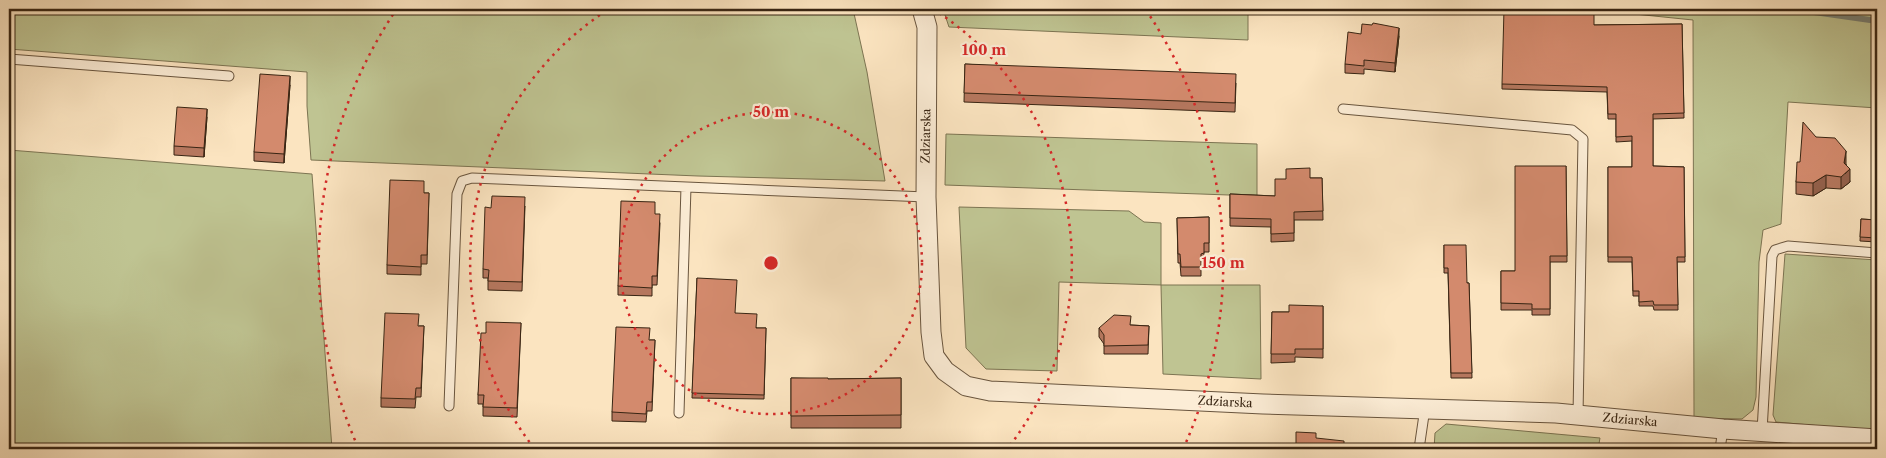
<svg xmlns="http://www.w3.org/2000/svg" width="1886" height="458" font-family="'Libre Caslon Text',serif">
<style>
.green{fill:#bfc492;stroke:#7c7452}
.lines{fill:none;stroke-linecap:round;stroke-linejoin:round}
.stream{stroke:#768077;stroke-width:6}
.lane-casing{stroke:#69553e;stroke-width:11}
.street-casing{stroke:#69553e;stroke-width:21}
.lane{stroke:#fcedd6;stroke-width:9}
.street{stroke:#fcedd6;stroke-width:19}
.wall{fill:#b5775e;stroke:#382513}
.shaded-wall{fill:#94614c;stroke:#382513}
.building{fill:#d38a6d;stroke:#382513}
.ring{fill:none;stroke:#d62828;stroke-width:2.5;stroke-dasharray:2.5 5}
.labels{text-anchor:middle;stroke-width:4.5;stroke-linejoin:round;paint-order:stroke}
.street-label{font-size:12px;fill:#382513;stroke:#fcedd6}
.centre{fill:#d62828;stroke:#fcedd6;stroke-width:2.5}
.ring-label{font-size:15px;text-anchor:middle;font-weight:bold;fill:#d62828;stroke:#fcedd6;stroke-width:4.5;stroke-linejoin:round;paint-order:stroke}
</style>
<rect width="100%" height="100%" fill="#fbe4c0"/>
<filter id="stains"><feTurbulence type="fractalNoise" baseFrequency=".004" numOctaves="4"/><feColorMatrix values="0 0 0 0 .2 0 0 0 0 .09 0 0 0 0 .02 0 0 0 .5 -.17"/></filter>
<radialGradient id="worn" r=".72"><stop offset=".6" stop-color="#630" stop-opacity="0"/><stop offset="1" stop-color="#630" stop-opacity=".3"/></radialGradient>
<path class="green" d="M9,9h844l14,63 18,109 -187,-5 -387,-16 -4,-54v-34l-298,-23z
M943,9h305v31l-299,-13z
M1400,9h477v99l-89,-6 -7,122 -18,6 -4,32 -3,135 -3,13 -11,9 -48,-1 -1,-398 -88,-9z
M946,134l311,10v52l-312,-11z
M9,150l303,24 20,275h-323z
M959,207l170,4 15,11 17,1v62h99l1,94 -98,-5 -2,-89 -102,-3 -2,89 -71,-2 -20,-21z
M1785,254l92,6v171l-101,-9 -3,-7z
M1446,424l154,14 -2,11h-164l1,-16z"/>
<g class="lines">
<path class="stream" d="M1793,9l84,12"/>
<g class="lane-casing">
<path id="lane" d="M9,59l220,17
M1343,109l229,21 11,9 -5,276
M449,406l8,-212 5,-13 10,-3 454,19
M679,413l7,-226
M1762,431l10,-175 3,-6 13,-4 89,7
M1419,449l6,-41
M1720,449l3,-20"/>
</g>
<g class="street-casing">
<path id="street" d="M922,9l5,18 -1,170 5,135 3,24 11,15 21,15 24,5 273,13 293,9 167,16 154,10"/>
</g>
<use href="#lane" class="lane"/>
<use href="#street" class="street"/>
</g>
<path class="wall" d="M1682,24l2,94 -31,1v47l31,1 1,95h-8l1,48h-24l-1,-4h-14v-10h-6l-1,-34h-24v-95h24v-26l-16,1v-23h-8l-1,-27 -105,-3v-5l92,-59z
M1399,36l-4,36 -31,-3v5l-19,-1v-9z
M965,64l271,19 -1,29 -271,-10z
M290,85l-6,78 -30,-2v-9z
M207,117l-3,40 -30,-2v-9z
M1816,137l30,27 4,18 -9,7 -15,-1 -13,8 -17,-2v-12l4,-20z
M1566,166l1,96h-17v53h-18v-5h-31v-39h14z
M1310,178h12l1,42h-29v21l-23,1v-15l-41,-1v-32l45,2z
M424,193h5l-2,71h-6v11l-34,-1v-9z
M525,206l-3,85 -34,-1v-12h-5v-9z
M655,214l5,9 -3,62h-5v11l-34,-1v-9z
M1209,217v35h-5v10h-3v14h-20l-1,-13h-2l-1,-45z
M1861,219l16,1v22l-17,-1z
M1444,245l23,38h2l3,95h-21l-3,-105h-4z
M697,278l38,35 22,15h9l-2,71 -72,-1z
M1323,306v52l-28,-1v5l-24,1 1,-51h17z
M521,323l-4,94 -34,-1v-12h-5v-9l8,-62z
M1131,325l18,1 -1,28h-44v-10l-5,-7v-9z
M419,326h5l-3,71h-5l-1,11 -34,-1v-9z
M650,340h5l-3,71h-5l-1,11 -34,-1v-9z
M791,378l37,1 73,-1v50h-110z"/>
<path class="shaded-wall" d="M1399,28v8l-4,36v-9z
M290,76v9l-6,78v-9z
M207,109v8l-3,40v-9z
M1846,151v13l-1,10 5,-5v13l-9,7v-12l3,-14z
M1826,175v13l-13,8v-13z"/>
<path class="building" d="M1504,9h31l59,2v14l88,-1 2,89 -31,1v52l31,1 1,90h-8l1,48h-24l-1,-4 -14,1v-11h-6l-1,-34h-24v-90h24v-31l-16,1v-23h-8l-1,-27 -105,-3z
M1373,23l26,5 -4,35 -31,-3v6l-19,-2 3,-32 13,2 1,-10 10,1z
M965,64l271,10 -1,29 -271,-10z
M260,74l30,2 -6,78 -30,-2z
M177,107l30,2 -3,39 -30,-2z
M1803,122l13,15 19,1 11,13 -2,12 6,6 -9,8 -15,-2 -13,8 -17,-1 1,-20h3z
M1515,166h51l1,90h-17v53h-18v-5l-31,-1v-32h14z
M1310,168v10h12l1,33 -29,1v21l-23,1v-15l-41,-1v-24l45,2v-17h11v-10z
M390,180l34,1v12h5l-2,62h-6v12l-34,-2z
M492,196l33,1 -3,85 -34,-1 1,-11 -6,-1 2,-62 6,1z
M621,201l34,1v12h5l-3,62h-5v12l-34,-2z
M1209,217v26h-5v10l-3,1v13h-20l-1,-13h-2l-1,-36z
M1861,219l16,1v18l-17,-1z
M1444,245h22l1,38h2l3,90h-21l-3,-105h-4z
M697,278l40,2 -2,33 22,1 -1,14h10l-2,67 -72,-2z
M1289,305l34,1v43h-28v5h-24l1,-42h17z
M385,313l34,1 -1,12h6l-3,62h-5l-1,11 -34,-1z
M1114,315l17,1 -1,9 19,1 -1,19 -44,1v-11l-5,-7z
M486,322l35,1 -4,85 -34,-1 1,-12h-6l3,-62h5z
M616,327l34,1 -1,12h6l-3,62h-5l-1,12 -34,-2z
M791,378h37v1l73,-1v37l-110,1z
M1296,432l20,1v5l28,3v8h-48z"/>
<g class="ring">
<circle cx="771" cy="263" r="151"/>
<path d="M534 448A301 301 0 0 1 609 9M933 9A301 301 0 0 1 1008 448"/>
<path d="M358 447A452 452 0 0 1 396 10M1146 10A452 452 0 0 1 1184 447"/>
</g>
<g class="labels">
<g class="street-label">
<text transform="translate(926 136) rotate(-89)" y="4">Zdziarska</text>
<text transform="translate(1225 402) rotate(3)" y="4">Zdziarska</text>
<text transform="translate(1630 420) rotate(5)" y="4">Zdziarska</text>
</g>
</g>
<circle cx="771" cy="263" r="8" class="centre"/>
<g class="ring-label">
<text x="984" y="55">100 m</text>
<text x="771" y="117">50 m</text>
<text x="1223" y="268">150 m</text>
</g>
<rect width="1886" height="458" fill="none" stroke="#fbe4c0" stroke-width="30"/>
<rect x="10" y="10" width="1866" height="438" fill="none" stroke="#382513" stroke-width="2.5"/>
<rect x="15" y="15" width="1856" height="428" fill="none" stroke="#382513"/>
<rect width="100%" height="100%" filter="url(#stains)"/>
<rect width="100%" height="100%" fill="url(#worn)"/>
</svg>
